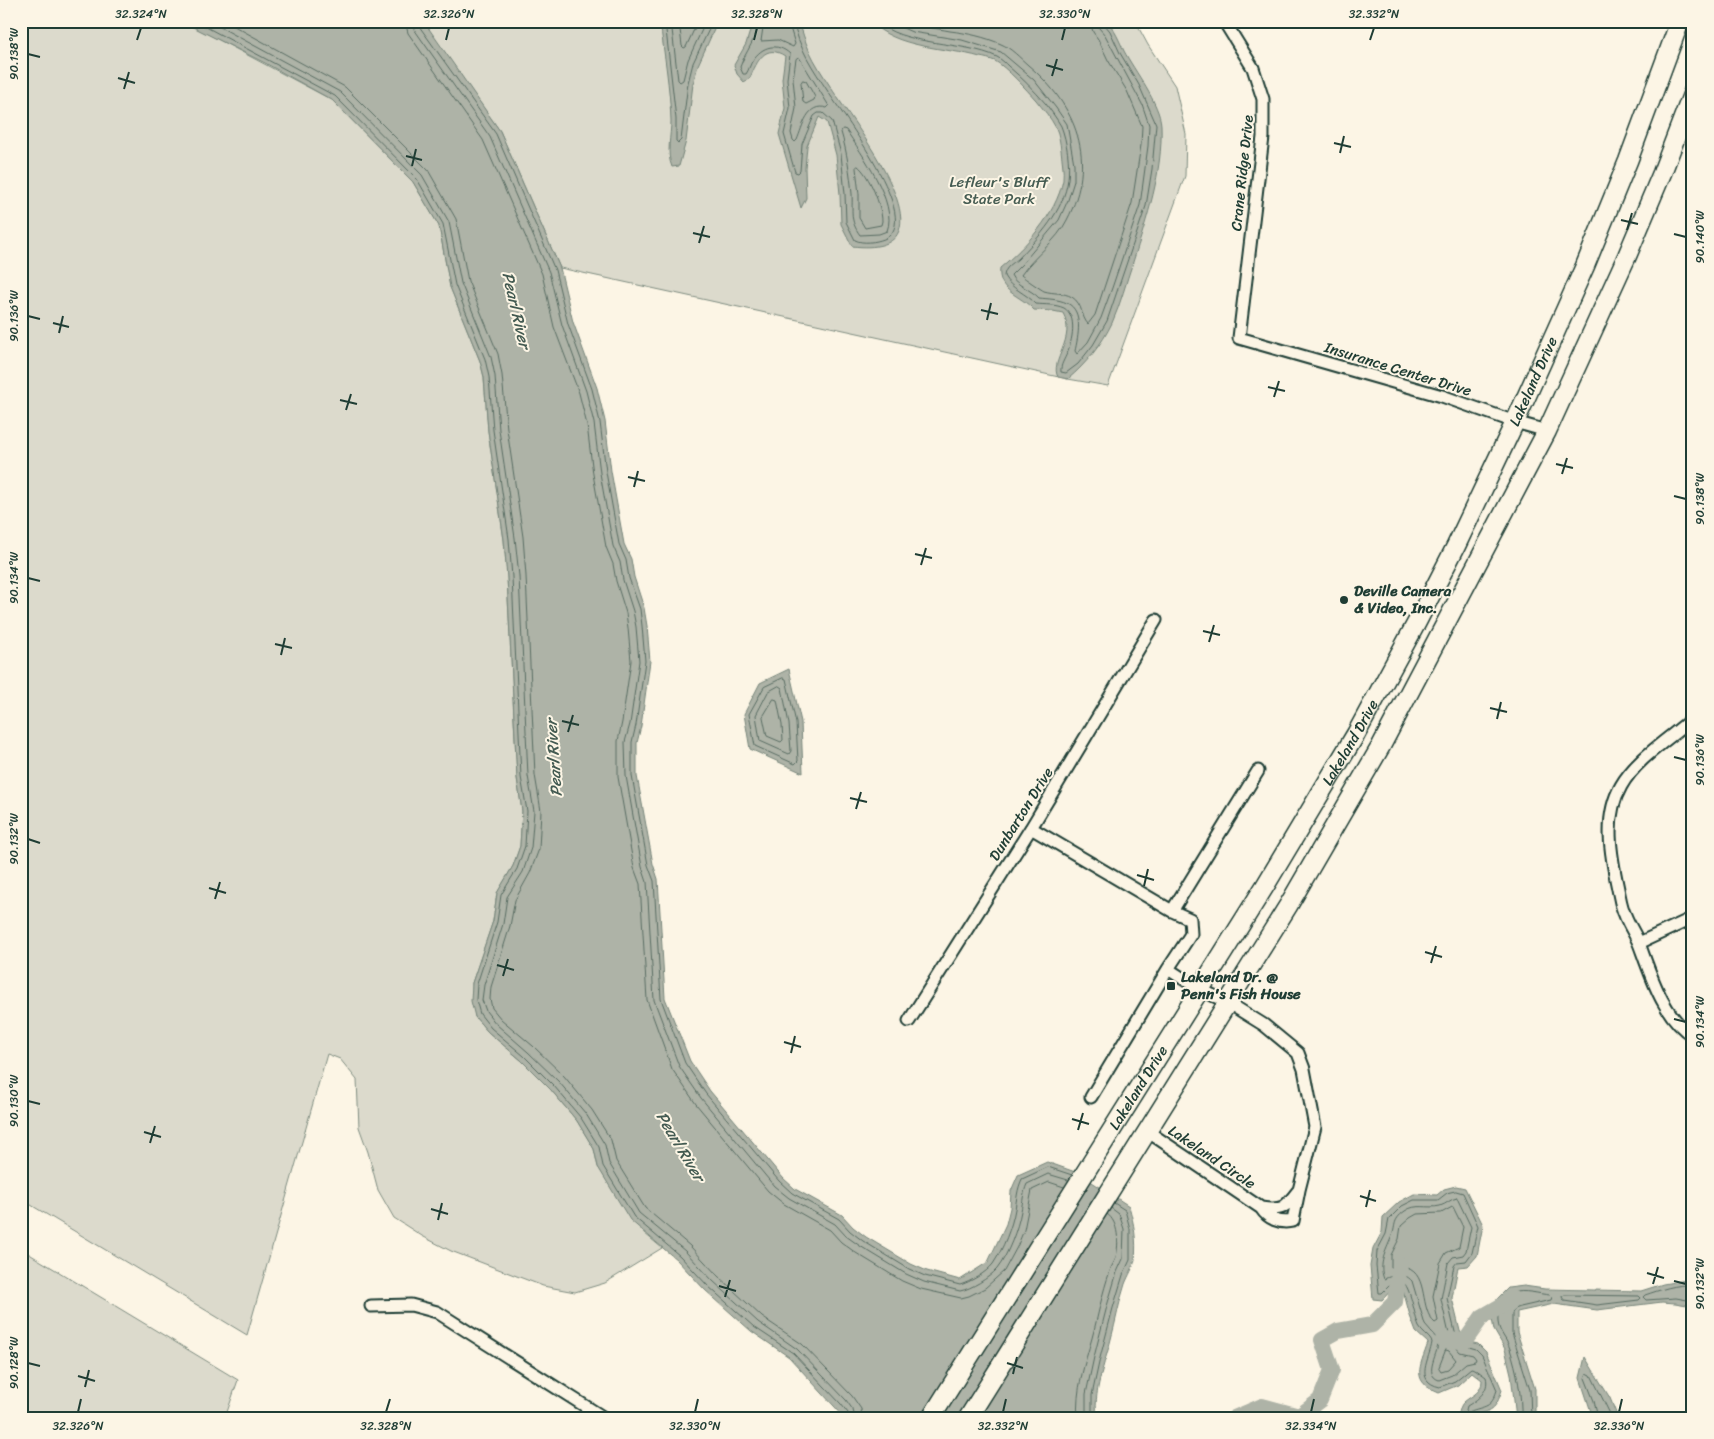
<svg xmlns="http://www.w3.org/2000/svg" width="1714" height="1439" font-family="Sriracha,sans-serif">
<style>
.green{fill:#dcdacc;stroke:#7e8c80}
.water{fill:#aeb3a7;stroke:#758479}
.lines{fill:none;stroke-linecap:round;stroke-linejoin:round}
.shore{stroke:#586c62;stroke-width:1}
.river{stroke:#aeb3a7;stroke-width:16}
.minor-casing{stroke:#1f3d34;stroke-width:15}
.highway-casing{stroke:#1f3d34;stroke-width:21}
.minor{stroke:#fcf5e5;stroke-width:11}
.highway{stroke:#fcf5e5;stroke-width:18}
.ticks{fill:none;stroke:#1f3d34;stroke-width:2}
.poi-dot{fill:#1f3d34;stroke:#fcf5e5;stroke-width:2}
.labels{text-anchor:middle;stroke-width:4;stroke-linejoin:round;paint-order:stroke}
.street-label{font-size:15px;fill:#1f3d34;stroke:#fcf5e5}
.park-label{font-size:15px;fill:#455c52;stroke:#fcf5e5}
.poi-label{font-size:15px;font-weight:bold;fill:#1f3d34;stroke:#fcf5e5;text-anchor:start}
.water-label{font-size:16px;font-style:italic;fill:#435a51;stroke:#fcf5e5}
.neatline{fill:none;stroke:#1f3d34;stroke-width:2}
.ticks-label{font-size:12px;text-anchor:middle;fill:#1f3d34}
</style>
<rect width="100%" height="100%" fill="#fcf5e5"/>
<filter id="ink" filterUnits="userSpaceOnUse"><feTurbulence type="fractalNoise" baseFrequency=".02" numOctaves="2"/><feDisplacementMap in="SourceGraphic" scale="10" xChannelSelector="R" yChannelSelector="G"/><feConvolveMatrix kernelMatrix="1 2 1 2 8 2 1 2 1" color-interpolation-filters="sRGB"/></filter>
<g filter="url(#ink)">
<path class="green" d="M21,21h160l10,4 141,75 81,82 26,44 11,61 30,74 4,16 4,54 16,109 3,37 10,201 5,33 -2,35 -7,20 -16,27 -4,28 -21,62 3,34 13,15 33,28 30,30 26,31 17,28 4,18 46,66 18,15 -57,35 -30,9 -32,-6 -92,-35 -29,-15 -28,-18 -16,-28 -10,-38 -9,-25 -2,-47 -17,-21 -13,-5 -80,281 -226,-136z
M421,21h714l13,24 27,41 11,48 -1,42 -77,210 -40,-7 -508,-111 -60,-137z
M21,1249l217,131 -13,38h-204z"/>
<path class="water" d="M181,21h240l6,5 73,105 60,137 13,54 24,66 8,33 6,50 13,73 7,15 3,18 10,31 3,18 3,35 -9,65 -4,17v33l16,88 5,15 7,119 25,63 20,30 73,87 12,11 47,26 11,12 13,10 45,27 16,7 33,9 28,-18 18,-38 4,-16 1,-17 7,-16 29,-13 31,11 51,33c5,18 8,34 6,53 -1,8 -7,17 -10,25 -6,18 -9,37 -14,55 -5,21 -20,58 -13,79h-253l-56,-61 -38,-26 -46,-41 -28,-30 -47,-40 -32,-53 -4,-18 -17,-28 -26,-31 -30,-30 -33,-28 -13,-15 -4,-16 1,-18 21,-62 4,-28 16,-27 7,-20 2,-35 -5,-33 -10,-201 -3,-37 -16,-109 -4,-54 -4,-16 -30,-74 -11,-61 -26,-44 -81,-82 -67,-37z
M660,21h58l-20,44 -5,19 -7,57 -7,25 -7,1c-6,-14 -1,-31 -1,-46 -1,-33 -7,-67 -11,-100z
M753,21h46c3,10 6,20 10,29 6,13 14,25 21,36 21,35 134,173 22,160l-11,-22 -1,-30 -4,-39 -9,-33 -8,-5 -12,29 -2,22 1,30 -5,10 -22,-74 6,-26 -3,-29 3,-23c-20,-13 -28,5 -35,22l-6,4 -7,-8 -3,-9 12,-21z
M870,21h237c8,9 12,19 17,30 10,19 36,53 37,74 2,47 -14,93 -28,137 -7,20 -12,41 -21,61 -10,21 -26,41 -44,56l-10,-2c-9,-16 19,-38 5,-64l-10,-2 -19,-1c-13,-15 -37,-18 -34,-42 26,-22 56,-53 63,-88 1,-10 -1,-20 -2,-30 -1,-7 -2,-16 -5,-22 -5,-10 -13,-19 -20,-28 -9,-10 -30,-33 -41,-39 -5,-2 -10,-3 -15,-4 -34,-10 -84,-8 -110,-36z
M789,669l12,53 2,51 -53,-24 -6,-35 16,-31z
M1456,1186l9,2 18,37 -6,31 -9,10 -10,1 -6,31 8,33 5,10 13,3 8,8 16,38c-7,21 -9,20 -31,26v2h-13c1,-5 2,-13 6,-16 8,-7 18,-9 18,-22l-10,-8 -14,13 -19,8c-29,-12 -19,-26 -11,-50l-12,-11 -6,-16 -8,-30h-7l-13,14 -9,-1 -3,-33 3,-17 9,-17 1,-15 16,-15 15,-8 23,1 7,-6z
M1686,1280l7,1v25l-18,-3 -13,-1 -65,8 -43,-6 -37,8v20l18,57v29h-19l-5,-44 -6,-25 -11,-19 -2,-11 5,-20 11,-11 16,-2 21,3 96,2 22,-7z
M1585,1357l25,41 8,20h-25l-13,-40z"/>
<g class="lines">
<path class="shore" d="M195,21l140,75 82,83 26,45 12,61 30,74 4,18 4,53 16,109 3,38 9,200 6,34 -2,35 -8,23 -16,26 -4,27 -20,62 -1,16 4,14 11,14 33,28 30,30 27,32 18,29 4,19 31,51 46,39 28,30 46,41 39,26 48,51 7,9 1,5
M209,21l131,71 82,83 27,47 12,61 30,74 4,19 4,54 16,108 4,38 9,200 6,35 -3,37 -8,24 -16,25 -4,27 -19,61 -2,15 4,11 10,13 32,28 31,30 27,32 19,31 4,18 30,50 46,38 28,30 45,41 39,27 49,51 7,10 2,8
M225,21l120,66 83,83 28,49 12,62 30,73 4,21 5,54 16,108 3,39 9,199 6,36 -2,38 -9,24 -15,27 -5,26 -19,61 -1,12 2,9 9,11 32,27 31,30 28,34 19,30 5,21 29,47 45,38 28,30 44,41 40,27 50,52 9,13 1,9
M405,21l3,12 75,107 59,134 12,53 25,66 8,32 6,49 13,73 7,17 3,17 10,32 2,15 3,33 -9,61 -4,19v36l16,91 6,16 7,116 25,69 24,35 72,87 16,13 46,26 11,12 15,11 46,28 19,8 40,9 8,-2 16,-8 19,-17 13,-24 7,-17 8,-40 17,-8 15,5
M412,21l2,8 76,108 59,135 13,53 24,66 8,32 6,50 13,73 7,16 3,18 10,31 3,16 3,34 -9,63 -5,18 1,34 16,91 5,15 7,118 25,66 22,32 73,88 15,12 46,26 11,12 14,10 46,28 18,8 36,9c11,-2 29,-13 37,-22 11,-14 21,-41 24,-58 2,-10 2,-18 6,-27l21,-10 20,6
M418,21l1,5 77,108 59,136 13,54 24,65 8,33 6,50 13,72 7,16 3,18 11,31 2,17 3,35 -9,64 -4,17v34l16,89 6,16 7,118 24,64 21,31 73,87 13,12 47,26 11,12 13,10 46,28 16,7 35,9c10,-3 26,-12 33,-21 10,-15 19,-37 22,-55 2,-11 2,-19 7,-30l26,-12 24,8
M665,21l11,98v22l2,2 3,-3 7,-57 5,-20 20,-42
M671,21l7,59 2,2 3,-2 5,-20 18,-39
M679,21l3,25 2,2 2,-1 12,-26
M758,21c0,17 -13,31 -18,46l3,7h3c3,-4 4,-10 7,-14 9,-14 24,-18 37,-6l-3,25 3,29 -6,26 11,38 3,1 2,-2 2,-27 12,-28 4,-3h5l9,8 9,33 4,40 1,28 9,18c8,4 21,2 29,-1 42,-17 -44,-127 -57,-149 -13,-20 -30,-44 -33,-69
M764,21l-3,20 17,-1 15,7 2,-3 -7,-23
M877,21c23,25 88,20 120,36 4,2 8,6 11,9 14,12 26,24 38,38 5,7 11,15 15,22 6,15 9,38 7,53 -4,32 -29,58 -50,80 -6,5 -13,8 -14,17 7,13 22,17 32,28 9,1 19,0 28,4 14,8 8,34 3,45 -2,6 -7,12 -6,19l5,1 12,-9 15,-19 14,-24 39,-115 6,-37 4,-45 -17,-39 -19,-32 -10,-22 -5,-6 -1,-4
M887,21l25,11 50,8 39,12 33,28 22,28 11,16 7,40v17l-6,19 -9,20 -37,44 -11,11c5,11 20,14 28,23 9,1 19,1 28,5 17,8 11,34 8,48l2,3 11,-12 13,-24 11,-30 28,-83 8,-59 1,-21 -7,-21 -37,-69 -6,-7 -1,-7
M905,21c14,6 30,7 45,10 17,2 35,6 51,13 10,4 19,14 27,21 49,41 70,96 39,155 -10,21 -33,36 -46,55 3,3 21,15 23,16 10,3 19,1 28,6 11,7 9,20 16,27l7,-9 37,-112 9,-58 1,-19 -15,-35 -19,-31 -10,-21 -5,-7 -3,-11
M799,57l30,49 -2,2c-20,-6 -24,18 -30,32l-2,2 -2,-2 -2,-7 5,-25 -3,-29 3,-20z
M803,80l3,1 9,16 -1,3 -8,4 -3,-2 -2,-19z
M843,129l3,1c15,23 52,73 41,101l-8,3 -19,1c-11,-15 -7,-24 -8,-41 -2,-21 -5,-42 -11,-62z
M858,166c11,8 24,41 24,55l-1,4 -16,3 -6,-10v-24l-3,-26z
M783,678l3,1 10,44 2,38 -3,3 -40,-18 -6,-32 15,-27z
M779,686l3,2 7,36 2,27 -2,3 -29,-13 -4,-26 12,-23z
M774,699l3,1 5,25 1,15 -2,2 -14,-6 -4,-19z
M1456,1191l7,2 15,33 -6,27 -6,8 -9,1 -3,4 -7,32 8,34 7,13 14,4 6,6 15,35c-6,19 -11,15 -29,22l-2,-2 1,-4c10,-6 23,-15 19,-29l-11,-8 -4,-1 -16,13 -15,6c-27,-6 -10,-28 -8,-45 -3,-6 -10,-9 -13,-15 -5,-12 -8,-40 -17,-46h-8l-12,12h-3l-3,-27 1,-15 9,-17 3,-15 13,-13 12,-6h24l9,-7z
M1457,1198l14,29 -5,24 -3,4 -10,2 -5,6 -7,36 8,35 6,12 5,6 13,3 3,4 -1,2 -9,2 -14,12 -13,5c-17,-6 1,-28 -1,-40l-13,-15 -13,-44c-9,-10 -18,-6 -28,-2 -6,-15 2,-28 7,-41 6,-12 0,-17 14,-27 11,-8 23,-2 35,-5 7,-2 10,-7 17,-8z
M1453,1207l10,20 -4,20 -13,6 -6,10 -7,33 5,25 -3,2c-16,-13 -6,-48 -28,-55 -6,-2 -11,-1 -16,-1v-12l8,-16 2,-13 9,-8 7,-4 24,-1z
M1693,1285c-17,-1 -33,5 -48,10l-2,2 3,3 30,-2 17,3
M1565,1295l74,1 2,2 -2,2 -42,5 -33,-5 -2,-3z
M1446,1350l3,1 7,9 -8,9 -7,2 -2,-3z
M1078,1418c-3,-27 7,-55 14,-80 6,-22 10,-45 18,-67 1,-5 5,-9 6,-14 3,-13 3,-35 -9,-43
M1086,1418v-24l8,-37 13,-51 10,-34 6,-13 1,-30 -5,-15 -8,-6
M1092,1418v-23l8,-37 13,-50 10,-33 7,-15v-31l-5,-19 -11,-7
M1521,1418c1,-22 -4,-48 -11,-69 -3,-10 -11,-16 -12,-27 -1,-10 4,-26 14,-29 13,-4 26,1 38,2l2,2 -1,3 -35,8 -4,5v20l18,57 1,28
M1598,1418l-4,-17 -9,-23 2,-5 4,2 21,43"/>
<path class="river" d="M1443,1340l22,1 17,-24 31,-18
M1234,1418l28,-12 37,10 21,-16 12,-30 -10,-30 16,-9 34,-6 23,-23 5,-37"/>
<g class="minor-casing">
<path id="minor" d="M1224,21l29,47 10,31v38l-24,201 203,58 73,26 32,9
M1693,718c-23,20 -57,41 -72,68 -18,31 -10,70 -3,103 2,9 3,18 7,26 4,11 11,20 15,31 11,30 24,72 53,90
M1031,828l141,83
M1639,943l54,-25
M909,1021l122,-193 125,-208
M1091,1097l77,-128 23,-35 -1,-15 -18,-8 86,-140
M1147,1131l114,77c7,11 19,16 32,13l6,-31 16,-63 -11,-58 -6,-16 -34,-28 -37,-23 -28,-13 -31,-20
M1261,1208c22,3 24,0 37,-17
M371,1306l40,-1 26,7 167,106"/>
</g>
<g class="highway-casing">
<g id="highway">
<path id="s1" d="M931,1418l334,-532 91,-152 61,-112 39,-76 59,-124 70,-156 43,-105 52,-140"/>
<path d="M968,1418l320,-512 93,-160 166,-315 80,-175 35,-83 31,-81"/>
</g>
</g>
<use href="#minor" class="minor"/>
<use href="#highway" class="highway"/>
</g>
</g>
<path class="ticks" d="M137,40l4,-12M446,40l3,-12M754,40l3,-12M1062,40l3,-12M1370,40l4,-12M28,54l12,3M1046,65l17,5M1052,76l5,-17M118,78l17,5M124,89l5,-17M1334,143l17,4M1340,153l4,-17M406,156l16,4M412,166l4,-17M1621,220l17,4M1627,230l5,-17M693,233l17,4M1674,234l12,3M699,243l5,-17M981,310l17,4M28,316l12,3M987,320l4,-17M53,323l16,4M59,333l4,-17M1268,387l17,4M1274,397l5,-16M340,400l17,4M346,410l5,-16M1556,464l17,4M1562,474l5,-16M628,477l17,4M634,487l4,-16M1674,496l12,3M915,554l17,4M921,565l5,-17M28,578l12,3M1203,631l17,4M1209,642l5,-17M275,644l17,4M281,655l4,-17M1490,708l17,4M1497,719l4,-17M562,721l17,4M568,732l5,-17M1674,757l12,3M850,798l17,4M856,809l5,-17M28,839l12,4M1137,875l17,5M1144,886l4,-17M209,888l17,5M215,899l5,-17M1425,952l17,5M1431,963l5,-17M497,965l17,5M503,976l5,-17M1674,1019l12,3M784,1042l17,5M791,1053l4,-17M28,1101l12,3M1072,1119l17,5M1078,1130l5,-17M144,1132l17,5M150,1143l5,-17M1360,1196l16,5M1366,1207l4,-17M431,1209l17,5M438,1220l4,-17M1647,1273l17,5M1674,1281l12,3M1653,1284l5,-17M719,1286l17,5M725,1297l5,-17M28,1363l12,3M1007,1363l16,5M1013,1374l4,-17M78,1376l17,5M85,1387l4,-17M78,1412l3,-13M386,1412l4,-13M695,1412l3,-13M1003,1412l3,-13M1311,1412l3,-13M1619,1412l3,-13"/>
<g class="poi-dot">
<circle cx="1344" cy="600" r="5"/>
<rect x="1166" y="981" width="10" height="10" rx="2.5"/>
</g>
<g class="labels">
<g class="street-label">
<text transform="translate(1242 173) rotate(-84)" y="5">Crane Ridge Drive</text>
<text transform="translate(1398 369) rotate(17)" y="5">Insurance Center Drive</text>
<text dy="5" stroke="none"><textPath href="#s1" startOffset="1200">Lakeland Drive</textPath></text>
<text dy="5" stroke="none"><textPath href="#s1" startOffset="795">Lakeland Drive</textPath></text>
<text transform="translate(1021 814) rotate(-58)" y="5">Dunbarton Drive</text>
<text dy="5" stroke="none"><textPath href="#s1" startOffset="390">Lakeland Drive</textPath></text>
<text transform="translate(1212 1157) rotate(34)" y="5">Lakeland Circle</text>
</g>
<g class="park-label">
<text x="999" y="187">Lefleur's Bluff<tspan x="999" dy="17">State Park</tspan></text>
</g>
<g class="poi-label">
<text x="1354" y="596">Deville Camera<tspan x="1354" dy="17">&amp; Video, Inc.</tspan></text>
<text x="1181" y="982">Lakeland Dr. @<tspan x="1181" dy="17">Penn's Fish House</tspan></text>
</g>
<g class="water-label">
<text transform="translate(517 310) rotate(77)" y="6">Pearl River</text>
<text transform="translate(553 758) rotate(-94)" y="6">Pearl River</text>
<text transform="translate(681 1146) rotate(59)" y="6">Pearl River</text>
</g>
</g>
<rect width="1714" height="1439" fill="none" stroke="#fcf5e5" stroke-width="55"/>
<rect x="28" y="28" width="1658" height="1384" class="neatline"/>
<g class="ticks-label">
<text x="141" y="18">32.324°N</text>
<text x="449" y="18">32.326°N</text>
<text x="757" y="18">32.328°N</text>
<text x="1065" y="18">32.330°N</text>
<text x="1374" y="18">32.332°N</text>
<text transform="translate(14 54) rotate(-90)" y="4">90.138°W</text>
<text transform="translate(1700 237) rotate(-90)" y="4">90.140°W</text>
<text transform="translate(14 316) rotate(-90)" y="4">90.136°W</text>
<text transform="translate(1700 499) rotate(-90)" y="4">90.138°W</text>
<text transform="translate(14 578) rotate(-90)" y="4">90.134°W</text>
<text transform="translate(1700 760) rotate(-90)" y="4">90.136°W</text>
<text transform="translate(14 839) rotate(-90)" y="4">90.132°W</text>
<text transform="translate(1700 1022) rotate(-90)" y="4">90.134°W</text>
<text transform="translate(14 1101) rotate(-90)" y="4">90.130°W</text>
<text transform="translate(1700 1284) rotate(-90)" y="4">90.132°W</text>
<text transform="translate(14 1363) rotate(-90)" y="4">90.128°W</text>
<text x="78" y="1430">32.326°N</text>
<text x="386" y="1430">32.328°N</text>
<text x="695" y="1430">32.330°N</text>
<text x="1003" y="1430">32.332°N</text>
<text x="1311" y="1430">32.334°N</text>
<text x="1619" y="1430">32.336°N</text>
</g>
</svg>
